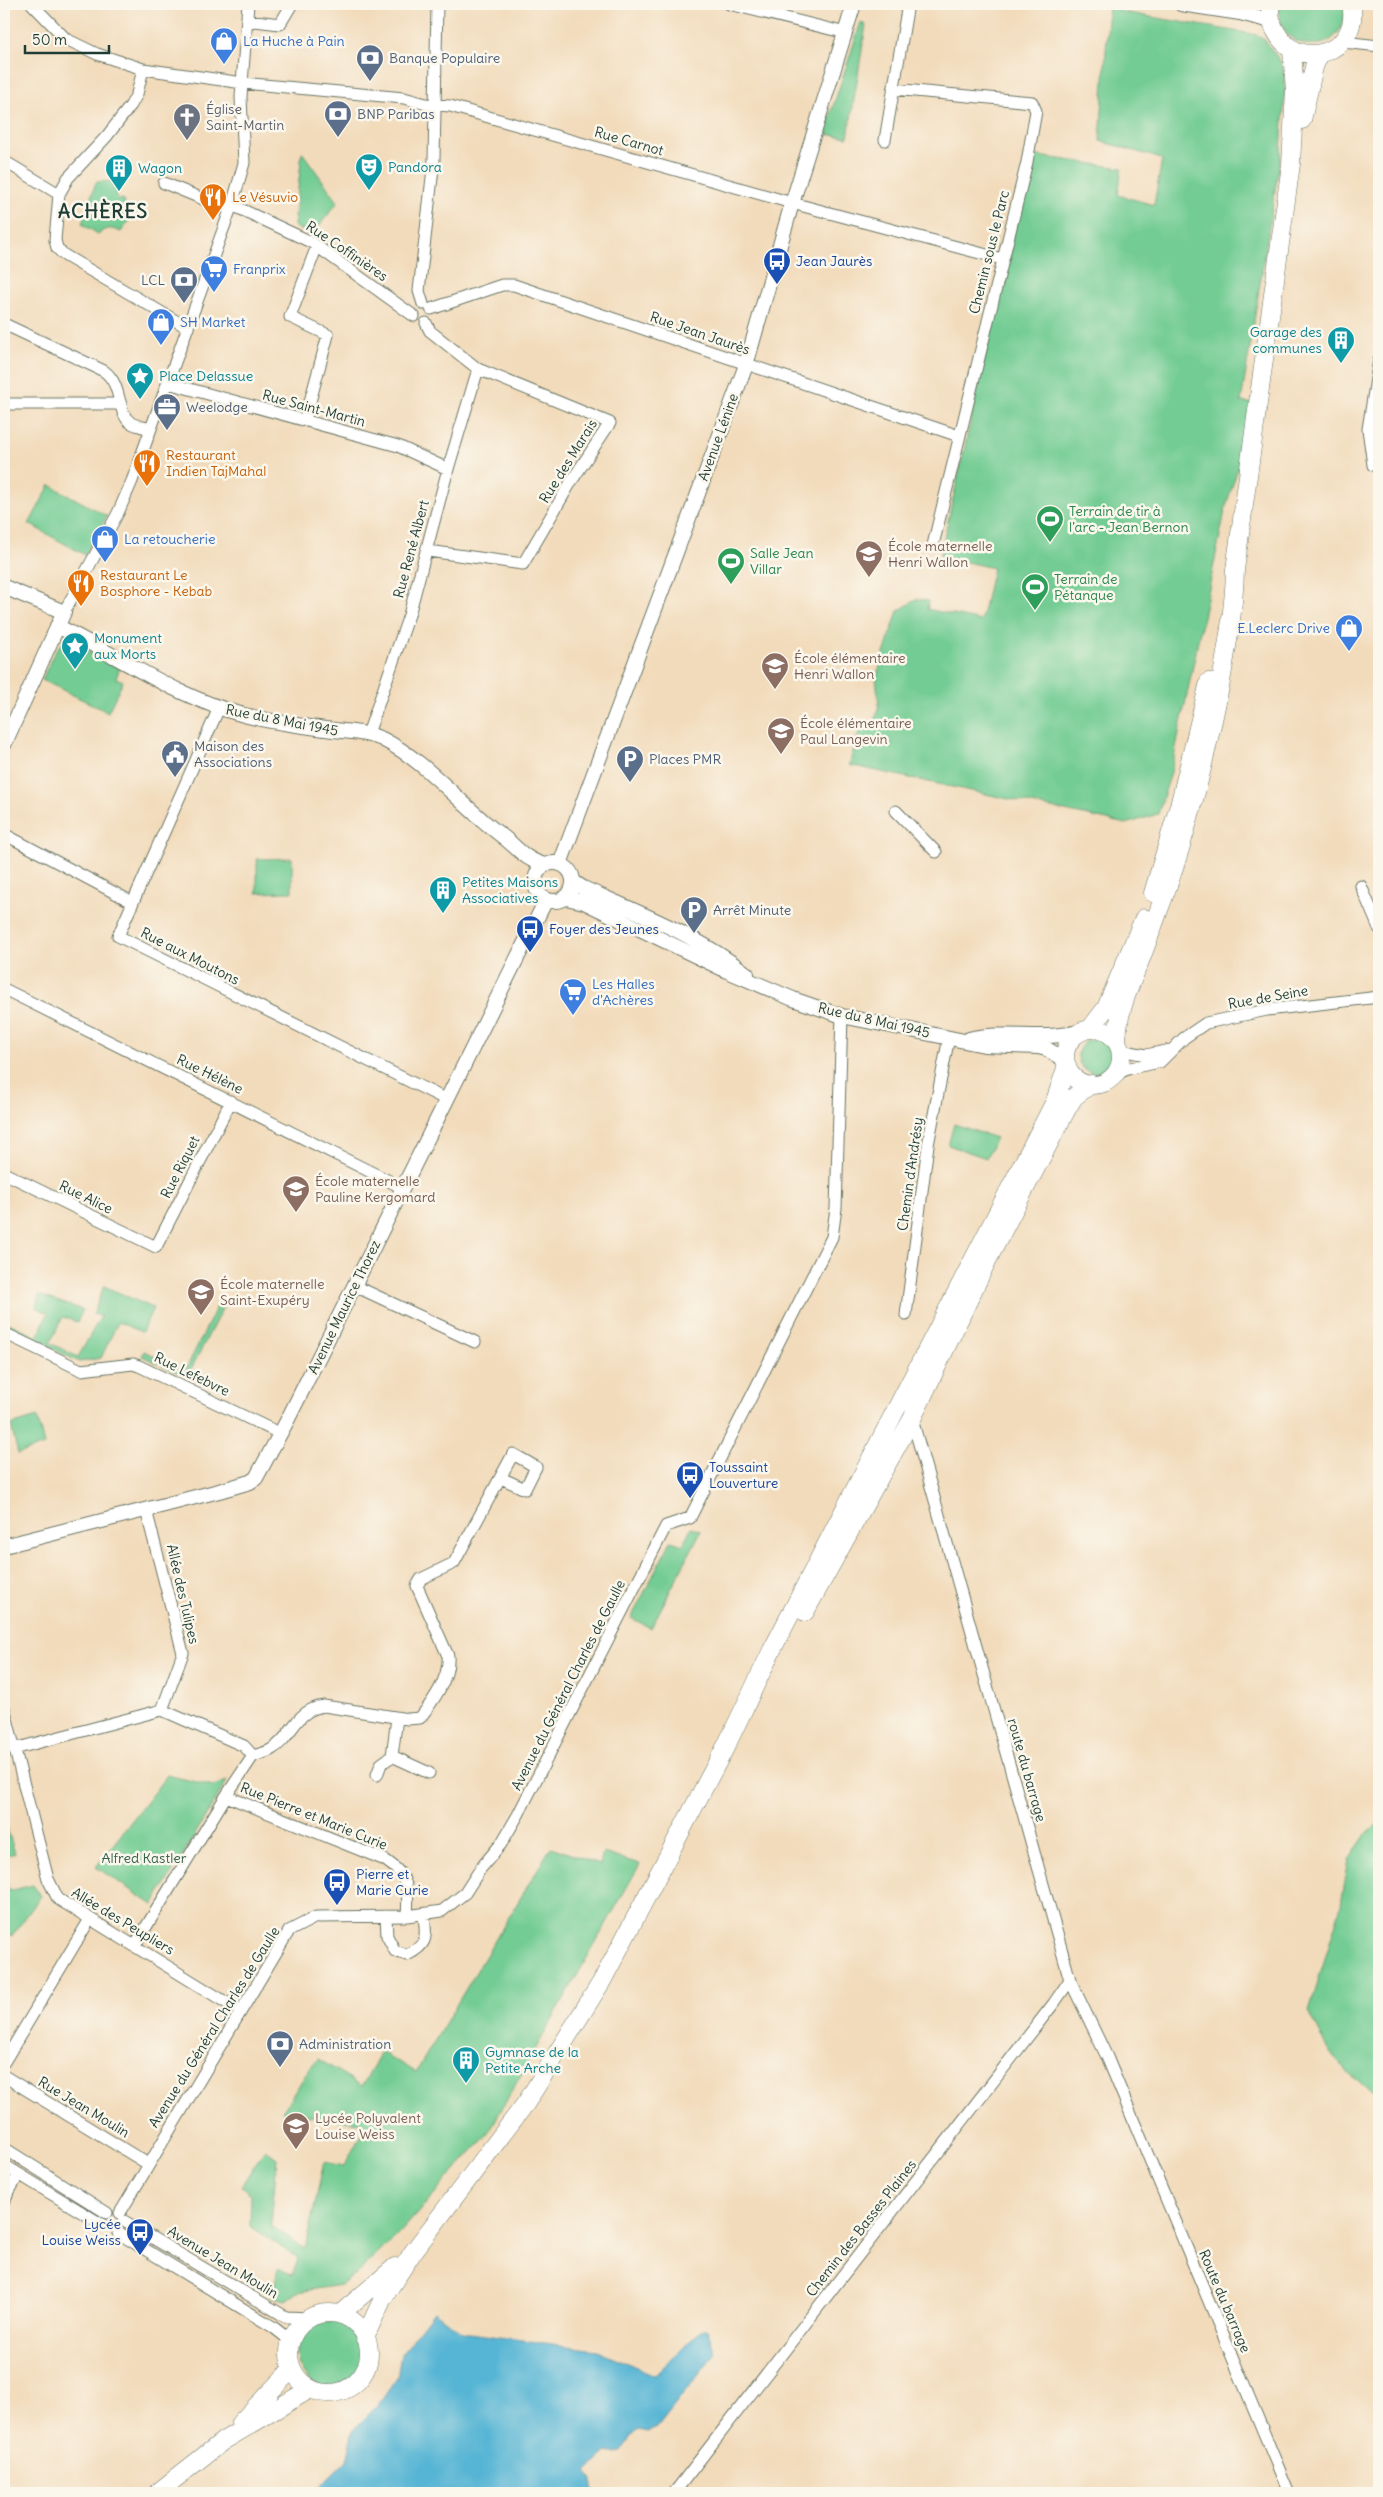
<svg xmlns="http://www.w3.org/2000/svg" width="1383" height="2497" font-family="Delius,sans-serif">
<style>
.green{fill:#72cc93;stroke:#488464}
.water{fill:#56b5d4;stroke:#3a7984}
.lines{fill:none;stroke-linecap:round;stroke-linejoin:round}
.minor-casing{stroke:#697463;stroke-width:13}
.tertiary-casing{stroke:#697463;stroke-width:16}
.primary-casing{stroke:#697463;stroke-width:19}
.minor{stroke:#fff;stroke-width:11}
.tertiary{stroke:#fff;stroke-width:14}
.primary{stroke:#fff;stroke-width:18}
.labels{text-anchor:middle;stroke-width:5;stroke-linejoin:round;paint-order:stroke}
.shop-label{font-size:14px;fill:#366cbe;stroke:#fbf7ec;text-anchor:start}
.service-label{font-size:14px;fill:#4e5e75;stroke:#fbf7ec;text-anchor:start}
.worship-label{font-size:14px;fill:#5b616d;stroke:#fbf7ec;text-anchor:start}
.street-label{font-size:14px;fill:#1f3d34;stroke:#fbf7ec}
.culture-label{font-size:14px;fill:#0d838f;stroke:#fbf7ec;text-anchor:start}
.food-label{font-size:14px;fill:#c56008;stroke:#fbf7ec;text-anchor:start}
.transit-label{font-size:14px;fill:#164399;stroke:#fbf7ec;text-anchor:start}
.leisure-label{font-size:14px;fill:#27864d;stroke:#fbf7ec;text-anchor:start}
.education-label{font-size:14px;fill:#785e54;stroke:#fbf7ec;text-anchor:start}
.park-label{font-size:14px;fill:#34614c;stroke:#fbf7ec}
.district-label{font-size:19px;font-weight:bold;letter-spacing:1px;fill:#1f3d34;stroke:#fbf7ec}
</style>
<rect width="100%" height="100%" fill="#fbf7ec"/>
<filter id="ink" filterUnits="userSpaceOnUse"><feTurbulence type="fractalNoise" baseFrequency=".02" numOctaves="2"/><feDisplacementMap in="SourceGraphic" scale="10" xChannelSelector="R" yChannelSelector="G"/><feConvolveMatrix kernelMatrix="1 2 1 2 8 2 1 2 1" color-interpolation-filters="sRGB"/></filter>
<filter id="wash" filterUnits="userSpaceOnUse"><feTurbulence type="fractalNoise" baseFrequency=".0096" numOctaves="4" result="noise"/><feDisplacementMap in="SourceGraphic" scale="20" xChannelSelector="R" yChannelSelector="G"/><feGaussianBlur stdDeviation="1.12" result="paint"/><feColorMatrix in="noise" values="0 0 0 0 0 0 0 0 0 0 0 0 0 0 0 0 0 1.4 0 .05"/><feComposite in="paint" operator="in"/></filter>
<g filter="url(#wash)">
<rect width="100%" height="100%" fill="#f2dbbb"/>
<path class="green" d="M1109,4l13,8 136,23 6,4 16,22 4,10 1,21 -4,61 -40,249 17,2 -32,102 -55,266 -13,42 -32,10 -277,-59 11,-35 13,-3 6,-21 -3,-28 22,-67 19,-12 12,2 -2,8 54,12 12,-53 -53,-12 91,-401 91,13 -4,27 36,10 8,-46 -62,-18z
M1280,4h64c7,57 -73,52 -64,0z
M861,22l5,3 -18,112 -24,-3z
M302,152l36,50 -27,34 -17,-10z
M114,181l4,19 5,-1 7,20 -9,13c-10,-4 -14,-5 -23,2l-16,-10 14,-42z
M50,485l57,31 -22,39 -56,-31z
M67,640l53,28 -4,10 7,3 -15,31 -66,-32c6,-12 12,-35 25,-40z
M292,858v34l-35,1v-34z
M1078 1056a17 17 0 1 1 34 0a17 17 0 1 1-34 0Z
M954,1124l42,14 -10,20 -38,-13z
M104,1286l49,22 -11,24 -24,-10 -17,36 -22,4 -30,-15 -1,-3 -41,-18 2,-3 28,14 11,-24 -12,-6 3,-12 44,15 -6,12 -14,-5 -13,26 28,14 23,-41 -8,-2z
M219,1302l5,3 -37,72 -45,-21 2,-5 41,20z
M37,1417l7,28 -26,9 -7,-29z
M691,1527l10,4 -50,97 -20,-10 40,-77 12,4z
M167,1775l46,11 14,-5 -74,124 -57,-38z
M4,1819l11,34 -11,3z
M1379,1824v270c-39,-21 -52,-44 -70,-83l31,-102 9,-49 19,-29z
M551,1847l49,18 3,-12 37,11 -153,271 -90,101 -41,38 -15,11 -44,7 -11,8 -14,-3 6,-29 15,7 5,-17 -48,-32 1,-32 -10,-8 24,-37 12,9 -6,68 34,22 19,-86 20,4 23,-42 -85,-12 29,-46 7,-7 44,27 19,-34 35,20z
M4,1871l5,20 24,-6 8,11 -29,40 -8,-5z
M297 2354a33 33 0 1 1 66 0a33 33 0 1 1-66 0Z"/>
<path class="water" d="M434,2311l28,21 135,18 58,25 49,-47 4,3 7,23 -58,74 -9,4 -9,-2c-15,10 -10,27 -33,22l-19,20 6,9v12h-279l32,-32 7,-31 25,-25 19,-27 4,-24z"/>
</g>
<g filter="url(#ink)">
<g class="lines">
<g class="minor-casing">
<path id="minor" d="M32,4l34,35 31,15 46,15 100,14 161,15 22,6 24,2 342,97 210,56
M729,4l117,29
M247,20l33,4 12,-20
M1343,42l36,4
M143,69l-6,25 -6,11 -24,31 -39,42 -9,16 -4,46 2,8 7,7 124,73
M893,89l139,13 4,9 -9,51 -94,383
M885,140l23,-136
M4,161l55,33
M164,183l56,23 11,2
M232,205l79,37 103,74
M423,304l-4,-13 15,-131 3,-156
M431,309l71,-24h12l445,151
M426,323l4,8 48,38 132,54 -39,59 -48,82 -95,-13
M4,324l100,47c19,14 12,41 27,52 6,3 13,4 19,6
M1379,360l-11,69 5,36 6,1
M168,383l230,63 50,23
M4,404h117
M305,420l23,-85 -38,-18 27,-71
M64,612l54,-99 14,-32 100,-276 12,-42 -3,-66 7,-93
M219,708l-101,228 327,163
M368,734l41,-119 39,-146 30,-100
M896,811l40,41
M4,834l128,68
M1361,886l18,42
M4,989l399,199
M1120,1050l26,5 25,-5
M1114,1075l16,-7 30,-6 24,-24 22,-15 61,-13 112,-13
M4,1173l152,74 75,-146
M355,1286l120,56
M906,1315l22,-170 21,-108
M4,1333l77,37 52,-6 6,2 142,68
M908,1388l4,31 158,561 37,77 182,436
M146,1510l37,143 -21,57
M4,1707l44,172 10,20 182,112
M162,1710l82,36 9,10
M397,1718l-5,38 37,17
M14,1749l148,-39
M253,1756c6,-2 13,-3 19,-7 21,-12 22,-39 52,-43l84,13 12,-1c13,-17 30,-40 28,-62l-31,-70 4,-7 33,-16 59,-109 23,13 -11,22 -24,-11
M377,1775l4,-11 11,-8
M226,1796l159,64c24,16 24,29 22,56
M386,1916l1,20 8,15 12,4c22,-11 19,-18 17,-40
M135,1945l91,-149 27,-40
M4,2062l86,-143
M4,2076l144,88
M4,2148l103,65
M4,2165l97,59
M4,2200l15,-26
M120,2213l169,-282 27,-14 91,-1 35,-5 23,-18 16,-25 20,-24 17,-29 148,-289 24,-8 142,-281 4,-29 6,-192
M124,2221l162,96 23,1
M118,2233l155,94 18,14
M674,2493l380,-490 16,-23"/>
</g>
<g class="tertiary-casing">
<path id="tertiary" d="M1181,4l59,9 31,8
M4,587l60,25 -60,133
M57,626c62,30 120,72 187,89 29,8 60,11 90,15 15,2 33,2 48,9 46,23 79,67 120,97 16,12 22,23 42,29
M535 882a19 19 0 1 1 38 0a19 19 0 1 1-38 0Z
M560,864l186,-499 44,-155 64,-206
M574,882l9,6c56,25 116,48 164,86
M566,898l18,4 141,68 68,29 49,17 142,29 54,2 9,2 19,12
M969,1039c37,-9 76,3 113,-8
M4,1546l215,-55 31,-9 6,-4 31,-57 259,-521"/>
</g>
<g class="primary-casing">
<path id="primary" d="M1271,4c-2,9 0,18 4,26 22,44 87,23 76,-26
M1302,120l12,-53 6,-14
M1153,893l27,-91 29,-120
M1090,1029l16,-21 38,-90
M1065 1057a28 28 0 1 1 56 0a28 28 0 1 1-56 0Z
M1117,1043c0,-32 14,-59 25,-87 10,-26 19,-52 29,-79 21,-62 36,-126 49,-190 7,-39 14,-77 15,-117l56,-406 4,-73 -3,-41
M805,1612l107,-193 76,-160 80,-152 6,-10 17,-13
M289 2353a40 40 0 1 1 80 0a40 40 0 1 1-80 0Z
M340,2314l55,-47
M365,2337l18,-39 30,-46 113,-149 76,-122 125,-237 45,-94 283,-549 12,-36
M240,2423l52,-54
M157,2493l66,-52 87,-52"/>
</g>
<use href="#minor" class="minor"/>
<use href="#tertiary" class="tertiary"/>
<use href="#primary" class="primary"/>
</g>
</g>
<defs>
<g id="shop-pin" transform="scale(1.4375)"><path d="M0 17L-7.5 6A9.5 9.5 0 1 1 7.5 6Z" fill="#3f7fe0" stroke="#fbf7ec"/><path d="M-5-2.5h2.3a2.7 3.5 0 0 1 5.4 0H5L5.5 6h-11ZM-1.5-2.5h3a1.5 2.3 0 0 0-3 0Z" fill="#fff"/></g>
<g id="bank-pin" transform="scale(1.4375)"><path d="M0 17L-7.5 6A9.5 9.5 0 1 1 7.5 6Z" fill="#5c6f8a" stroke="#fbf7ec"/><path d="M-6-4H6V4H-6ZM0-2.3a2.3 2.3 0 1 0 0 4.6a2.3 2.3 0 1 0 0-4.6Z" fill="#fff"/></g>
<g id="church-pin" transform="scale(1.4375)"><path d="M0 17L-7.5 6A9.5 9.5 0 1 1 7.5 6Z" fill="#6b7280" stroke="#fbf7ec"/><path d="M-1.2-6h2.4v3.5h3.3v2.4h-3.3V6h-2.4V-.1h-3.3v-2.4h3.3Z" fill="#fff"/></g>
<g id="theatre-pin" transform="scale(1.4375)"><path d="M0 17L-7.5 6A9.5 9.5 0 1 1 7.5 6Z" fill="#0f9aa8" stroke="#fbf7ec"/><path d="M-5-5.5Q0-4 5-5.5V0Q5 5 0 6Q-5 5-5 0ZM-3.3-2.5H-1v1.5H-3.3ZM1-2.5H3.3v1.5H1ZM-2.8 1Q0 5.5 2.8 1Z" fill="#fff"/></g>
<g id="building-pin" transform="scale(1.4375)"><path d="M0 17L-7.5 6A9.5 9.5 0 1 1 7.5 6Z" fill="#0f9aa8" stroke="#fbf7ec"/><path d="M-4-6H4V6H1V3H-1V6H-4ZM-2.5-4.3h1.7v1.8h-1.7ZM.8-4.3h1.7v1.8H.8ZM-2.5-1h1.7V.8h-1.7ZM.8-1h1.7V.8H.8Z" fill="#fff"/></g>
<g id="restaurant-pin" transform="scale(1.4375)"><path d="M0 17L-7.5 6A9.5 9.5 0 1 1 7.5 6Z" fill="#e8710a" stroke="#fbf7ec"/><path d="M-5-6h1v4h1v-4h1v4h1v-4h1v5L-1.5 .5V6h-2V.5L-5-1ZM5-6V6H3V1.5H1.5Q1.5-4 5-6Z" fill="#fff"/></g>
<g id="bus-pin" transform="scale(1.4375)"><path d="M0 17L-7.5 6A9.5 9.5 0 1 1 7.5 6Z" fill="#1a4fb4" stroke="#fbf7ec"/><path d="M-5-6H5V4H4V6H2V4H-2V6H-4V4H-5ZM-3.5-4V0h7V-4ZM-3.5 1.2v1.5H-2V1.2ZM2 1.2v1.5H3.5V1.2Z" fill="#fff"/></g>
<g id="supermarket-pin" transform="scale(1.4375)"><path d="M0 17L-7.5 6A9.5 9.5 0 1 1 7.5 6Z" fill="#3f7fe0" stroke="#fbf7ec"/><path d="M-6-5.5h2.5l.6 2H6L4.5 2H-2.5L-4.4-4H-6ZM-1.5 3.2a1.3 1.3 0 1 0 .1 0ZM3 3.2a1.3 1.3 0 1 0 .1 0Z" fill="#fff"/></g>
<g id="sight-pin" transform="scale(1.4375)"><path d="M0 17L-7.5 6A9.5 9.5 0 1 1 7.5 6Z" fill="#0f9aa8" stroke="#fbf7ec"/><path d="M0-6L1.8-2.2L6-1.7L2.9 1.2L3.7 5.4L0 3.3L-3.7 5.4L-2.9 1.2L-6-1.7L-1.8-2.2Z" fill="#fff"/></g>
<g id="office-pin" transform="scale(1.4375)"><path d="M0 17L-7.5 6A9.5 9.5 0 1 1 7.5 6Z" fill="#5c6f8a" stroke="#fbf7ec"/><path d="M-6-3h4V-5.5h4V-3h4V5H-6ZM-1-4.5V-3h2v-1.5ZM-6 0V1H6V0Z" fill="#fff"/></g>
<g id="stadium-pin" transform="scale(1.4375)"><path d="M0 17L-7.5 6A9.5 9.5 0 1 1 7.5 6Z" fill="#2e9e5b" stroke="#fbf7ec"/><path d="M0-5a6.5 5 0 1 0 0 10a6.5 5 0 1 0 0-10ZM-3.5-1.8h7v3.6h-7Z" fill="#fff"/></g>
<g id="school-pin" transform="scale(1.4375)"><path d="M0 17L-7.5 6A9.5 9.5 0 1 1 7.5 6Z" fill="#8d6e63" stroke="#fbf7ec"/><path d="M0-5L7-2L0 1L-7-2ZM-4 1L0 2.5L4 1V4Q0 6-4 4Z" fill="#fff"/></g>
<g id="civic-pin" transform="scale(1.4375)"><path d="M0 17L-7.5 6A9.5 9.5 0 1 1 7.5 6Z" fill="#5c6f8a" stroke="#fbf7ec"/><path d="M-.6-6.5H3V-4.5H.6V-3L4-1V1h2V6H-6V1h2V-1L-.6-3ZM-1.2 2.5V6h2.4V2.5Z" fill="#fff"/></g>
<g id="parking-pin" transform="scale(1.4375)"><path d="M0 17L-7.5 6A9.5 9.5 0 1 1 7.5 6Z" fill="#5c6f8a" stroke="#fbf7ec"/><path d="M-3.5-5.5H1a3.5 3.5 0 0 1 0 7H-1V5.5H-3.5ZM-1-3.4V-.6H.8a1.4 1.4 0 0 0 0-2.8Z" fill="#fff"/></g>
</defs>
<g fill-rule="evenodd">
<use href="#shop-pin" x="224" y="41"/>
<use href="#bank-pin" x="370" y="58"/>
<use href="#bank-pin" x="338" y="114"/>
<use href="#church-pin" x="187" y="117"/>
<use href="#theatre-pin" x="369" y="167"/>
<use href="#building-pin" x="119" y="168"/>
<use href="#restaurant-pin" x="213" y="197"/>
<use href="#bus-pin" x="777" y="261"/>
<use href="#supermarket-pin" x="214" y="269"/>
<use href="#bank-pin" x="184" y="280"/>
<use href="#shop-pin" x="161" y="322"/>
<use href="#building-pin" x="1341" y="340"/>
<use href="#sight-pin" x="140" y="376"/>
<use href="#office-pin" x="167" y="407"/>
<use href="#restaurant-pin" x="147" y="463"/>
<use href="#stadium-pin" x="1050" y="519"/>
<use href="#shop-pin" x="105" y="539"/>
<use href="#school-pin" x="869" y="554"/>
<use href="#stadium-pin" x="731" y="561"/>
<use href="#restaurant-pin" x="81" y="583"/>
<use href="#stadium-pin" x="1035" y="587"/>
<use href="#shop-pin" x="1349" y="628"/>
<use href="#sight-pin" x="75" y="646"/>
<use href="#school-pin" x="775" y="666"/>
<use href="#school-pin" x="781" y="731"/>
<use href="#civic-pin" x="175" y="754"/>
<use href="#parking-pin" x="630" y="759"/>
<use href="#building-pin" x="443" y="890"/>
<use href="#parking-pin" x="694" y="910"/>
<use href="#bus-pin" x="530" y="929"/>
<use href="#supermarket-pin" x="573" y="992"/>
<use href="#school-pin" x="296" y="1189"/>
<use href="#school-pin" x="201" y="1292"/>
<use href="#bus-pin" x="690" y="1475"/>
<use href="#bus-pin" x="337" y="1882"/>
<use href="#bank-pin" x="280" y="2044"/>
<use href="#building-pin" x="466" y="2060"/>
<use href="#school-pin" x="296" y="2126"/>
<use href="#bus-pin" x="140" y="2232"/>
</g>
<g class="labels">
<g class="shop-label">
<text x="243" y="46">La Huche à Pain</text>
<text x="233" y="274">Franprix</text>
<text x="180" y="327">SH Market</text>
<text x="124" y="544">La retoucherie</text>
<text x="1330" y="633" text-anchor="end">E.Leclerc Drive</text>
<text x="592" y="989">Les Halles<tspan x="592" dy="16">d'Achères</tspan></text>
</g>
<g class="service-label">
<text x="389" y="63">Banque Populaire</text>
<text x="357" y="119">BNP Paribas</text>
<text x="165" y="285" text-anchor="end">LCL</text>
<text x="186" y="412">Weelodge</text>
<text x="194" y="751">Maison des<tspan x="194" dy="16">Associations</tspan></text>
<text x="649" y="764">Places PMR</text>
<text x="713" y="915">Arrêt Minute</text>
<text x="299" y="2049">Administration</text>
</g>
<g class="worship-label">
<text x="206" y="114">Église<tspan x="206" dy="16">Saint-Martin</tspan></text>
</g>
<g class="street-label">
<text transform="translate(629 141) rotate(16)" y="5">Rue Carnot</text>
<text transform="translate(347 251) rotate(34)" y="5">Rue Coffinières</text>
<text transform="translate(989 252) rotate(-76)" y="5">Chemin sous le Parc</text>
<text transform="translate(700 333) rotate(19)" y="5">Rue Jean Jaurès</text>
<text transform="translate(314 408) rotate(15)" y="5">Rue Saint-Martin</text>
<text transform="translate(718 437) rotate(-70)" y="5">Avenue Lénine</text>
<text transform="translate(568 461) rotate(-58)" y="5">Rue des Marais</text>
<text transform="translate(411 549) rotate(-75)" y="5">Rue René Albert</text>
<text transform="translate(282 720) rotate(11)" y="5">Rue du 8 Mai 1945</text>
<text transform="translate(190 956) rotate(27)" y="5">Rue aux Moutons</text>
<text transform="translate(1268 997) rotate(-10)" y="5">Rue de Seine</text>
<text transform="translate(874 1020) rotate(13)" y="5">Rue du 8 Mai 1945</text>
<text transform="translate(210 1074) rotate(26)" y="5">Rue Hélène</text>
<text transform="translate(180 1167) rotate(-63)" y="5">Rue Riquet</text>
<text transform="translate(910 1174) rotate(-82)" y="5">Chemin d'Andrésy</text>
<text transform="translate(86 1197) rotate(26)" y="5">Rue Alice</text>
<text transform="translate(344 1307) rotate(-64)" y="5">Avenue Maurice Thorez</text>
<text transform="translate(192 1374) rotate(26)" y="5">Rue Lefebvre</text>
<text transform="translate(183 1594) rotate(77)" y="5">Allée des Tulipes</text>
<text transform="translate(568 1685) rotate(-63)" y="5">Avenue du Général Charles de Gaulle</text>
<text transform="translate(1027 1770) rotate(74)" y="5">route du barrage</text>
<text transform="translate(314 1816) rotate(22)" y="5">Rue Pierre et Marie Curie</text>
<text transform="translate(123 1921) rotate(31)" y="5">Allée des Peupliers</text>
<text transform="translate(214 2027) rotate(-58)" y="5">Avenue du Général Charles de Gaulle</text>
<text transform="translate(84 2107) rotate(31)" y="5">Rue Jean Moulin</text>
<text transform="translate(861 2228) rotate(-52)" y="5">Chemin des Basses Plaines</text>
<text transform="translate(223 2262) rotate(31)" y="5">Avenue Jean Moulin</text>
<text transform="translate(1225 2301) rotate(67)" y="5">Route du barrage</text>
</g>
<g class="culture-label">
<text x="388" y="172">Pandora</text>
<text x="138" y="173">Wagon</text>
<text x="1322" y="337" text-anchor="end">Garage des<tspan x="1322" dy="16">communes</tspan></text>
<text x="159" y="381">Place Delassue</text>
<text x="94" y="643">Monument<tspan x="94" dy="16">aux Morts</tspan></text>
<text x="462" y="887">Petites Maisons<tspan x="462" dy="16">Associatives</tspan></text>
<text x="485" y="2057">Gymnase de la<tspan x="485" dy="16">Petite Arche</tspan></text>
</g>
<g class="food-label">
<text x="232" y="202">Le Vésuvio</text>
<text x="166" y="460">Restaurant<tspan x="166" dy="16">Indien TajMahal</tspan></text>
<text x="100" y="580">Restaurant Le<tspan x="100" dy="16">Bosphore - Kebab</tspan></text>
</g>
<g class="transit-label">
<text x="796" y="266">Jean Jaurès</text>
<text x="549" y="934">Foyer des Jeunes</text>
<text x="709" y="1472">Toussaint<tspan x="709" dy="16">Louverture</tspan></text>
<text x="356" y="1879">Pierre et<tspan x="356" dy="16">Marie Curie</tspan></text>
<text x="121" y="2229" text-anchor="end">Lycée<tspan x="121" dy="16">Louise Weiss</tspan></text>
</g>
<g class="leisure-label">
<text x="1069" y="516">Terrain de tir à<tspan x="1069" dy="16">l'arc - Jean Bernon</tspan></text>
<text x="750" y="558">Salle Jean<tspan x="750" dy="16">Villar</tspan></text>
<text x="1054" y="584">Terrain de<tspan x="1054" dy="16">Pétanque</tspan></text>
</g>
<g class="education-label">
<text x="888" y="551">École maternelle<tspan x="888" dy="16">Henri Wallon</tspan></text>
<text x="794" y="663">École élémentaire<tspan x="794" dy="16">Henri Wallon</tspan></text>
<text x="800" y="728">École élémentaire<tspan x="800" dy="16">Paul Langevin</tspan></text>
<text x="315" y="1186">École maternelle<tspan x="315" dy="16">Pauline Kergomard</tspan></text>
<text x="220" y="1289">École maternelle<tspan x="220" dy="16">Saint-Exupéry</tspan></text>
<text x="315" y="2123">Lycée Polyvalent<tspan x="315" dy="16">Louise Weiss</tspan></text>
</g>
<g class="park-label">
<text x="144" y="1863">Alfred Kastler</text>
</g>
<g class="district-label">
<text x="103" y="218">ACHÈRES</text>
</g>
</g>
<rect width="1383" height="2497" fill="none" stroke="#fbf7ec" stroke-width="20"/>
<path d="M25 45v8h84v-8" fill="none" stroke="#1f3d34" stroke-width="2.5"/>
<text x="32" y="45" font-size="15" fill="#1f3d34" stroke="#fbf7ec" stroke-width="4" paint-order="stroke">50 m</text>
</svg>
